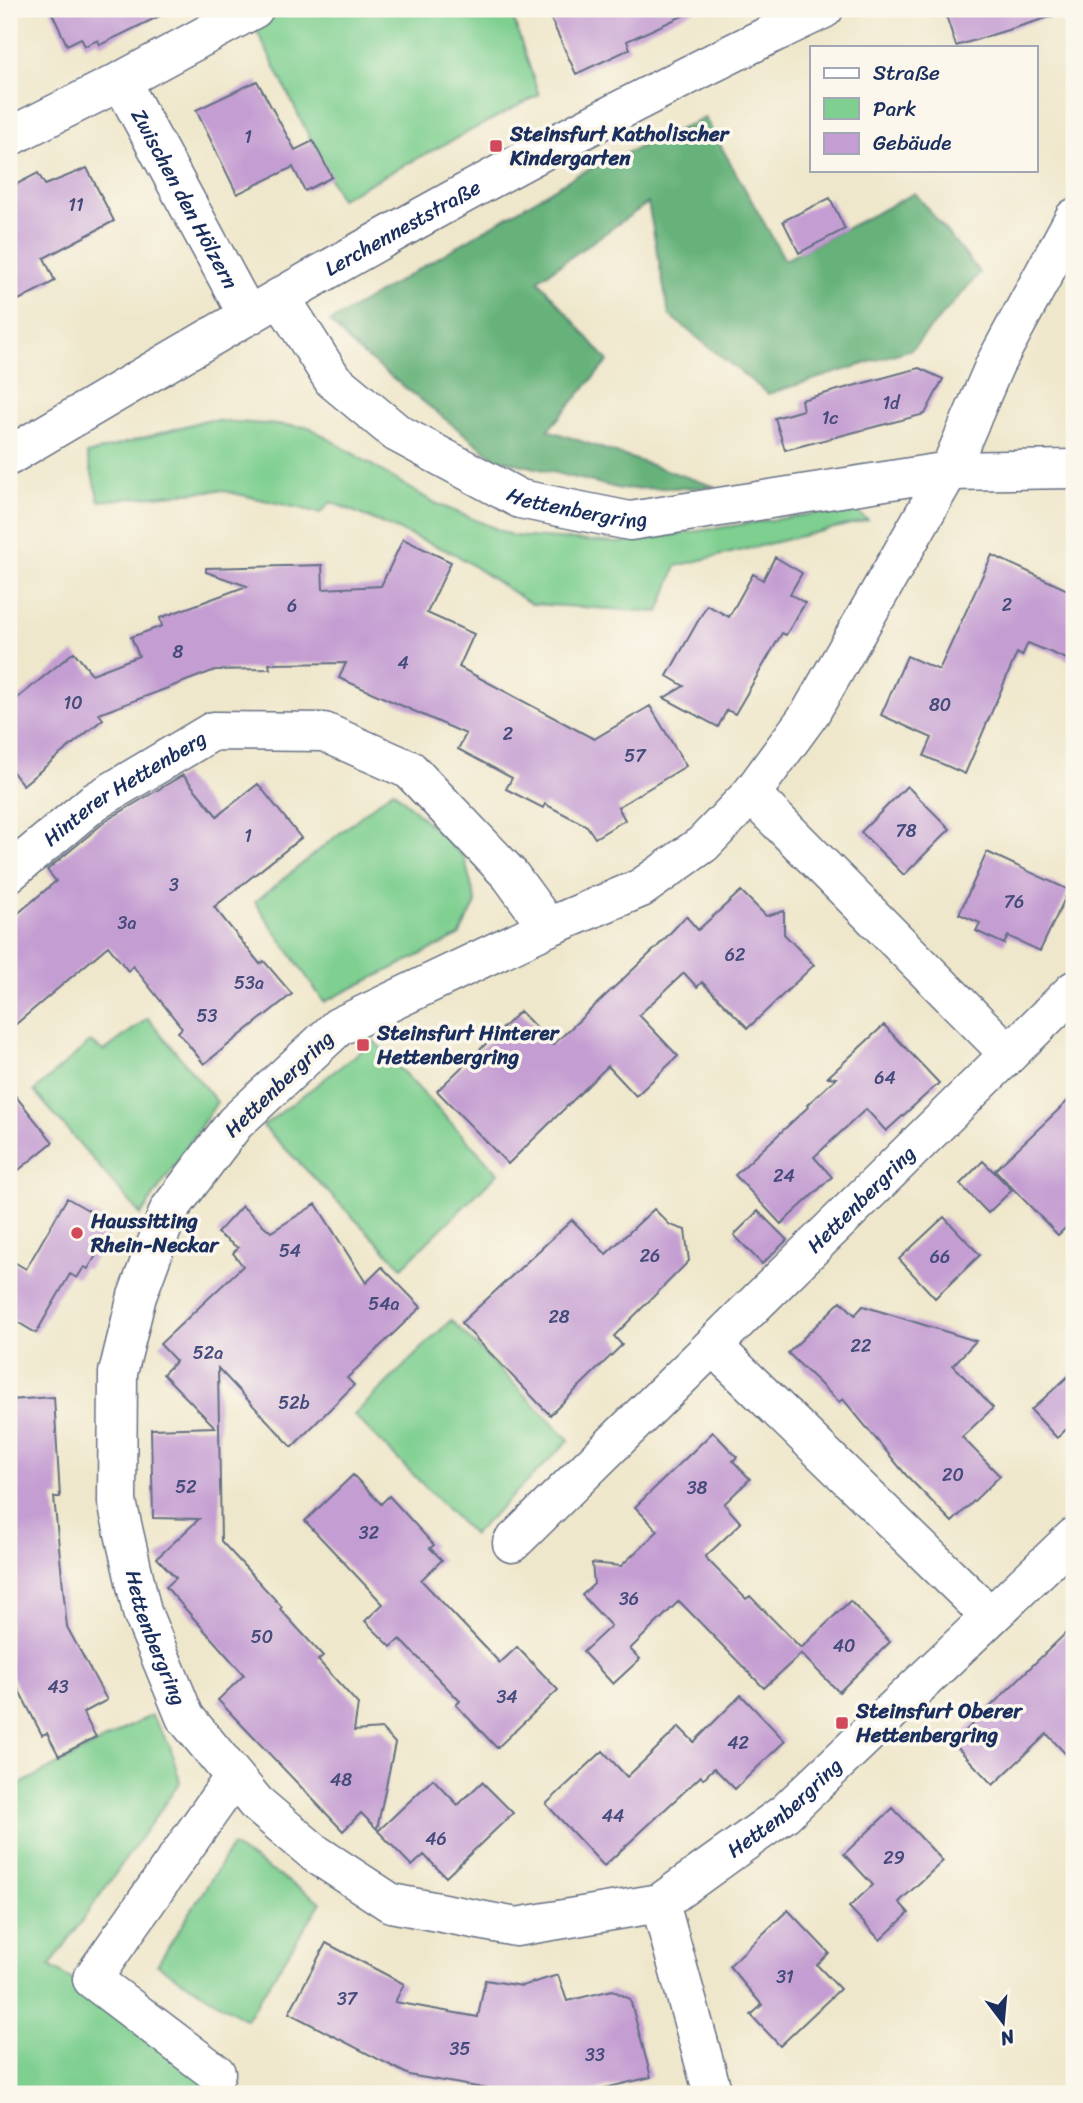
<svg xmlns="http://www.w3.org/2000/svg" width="1083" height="2103" font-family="Sriracha,sans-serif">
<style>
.green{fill:#7ecf90;stroke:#4c7f77;stroke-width:2}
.forest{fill:#66b27a;stroke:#40706c;stroke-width:2}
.building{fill:#c49ed2}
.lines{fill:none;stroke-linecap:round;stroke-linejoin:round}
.minor-casing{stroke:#656f84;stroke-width:41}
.tertiary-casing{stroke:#656f84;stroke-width:41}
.minor{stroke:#fff;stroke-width:38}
.tertiary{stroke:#fff;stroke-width:38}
.poi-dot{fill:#d1495b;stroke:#fbf7ec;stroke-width:2.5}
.labels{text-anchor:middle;stroke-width:7;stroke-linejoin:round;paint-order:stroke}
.number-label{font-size:18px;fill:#454b7b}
.poi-label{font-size:21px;font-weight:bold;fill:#1b2f5e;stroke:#fbf7ec;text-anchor:start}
.street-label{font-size:21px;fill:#1b2f5e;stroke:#fbf7ec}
</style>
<rect width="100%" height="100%" fill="#fbf7ec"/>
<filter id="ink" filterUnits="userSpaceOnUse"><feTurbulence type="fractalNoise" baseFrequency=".0143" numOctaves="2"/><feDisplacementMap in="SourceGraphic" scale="14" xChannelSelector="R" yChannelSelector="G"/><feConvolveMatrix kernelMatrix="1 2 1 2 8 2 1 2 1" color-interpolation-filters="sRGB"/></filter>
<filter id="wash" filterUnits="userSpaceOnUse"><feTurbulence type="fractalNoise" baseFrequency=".00686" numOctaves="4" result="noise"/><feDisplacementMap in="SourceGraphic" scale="28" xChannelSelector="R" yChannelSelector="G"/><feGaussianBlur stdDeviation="1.57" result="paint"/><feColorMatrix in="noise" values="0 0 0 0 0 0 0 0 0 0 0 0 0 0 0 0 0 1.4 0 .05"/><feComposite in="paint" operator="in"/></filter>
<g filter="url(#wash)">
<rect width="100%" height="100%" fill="#efe7cb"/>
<path class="green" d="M288,9h222l29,86 -199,104 -86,-174z
M206,420l103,7 124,75 80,34 106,7 232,-35 17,12 -192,46 -17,46 -128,-8 -76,-50 -124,-52 -11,11 -100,-23 -121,11 -12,-47z
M393,790l71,67 12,46 -17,33 -135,66 -69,-100z
M148,1018l69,84 -76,113 -107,-124 56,-49 14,9z
M374,1041l124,132 -96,94 -139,-141z
M451,1320l118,120 -96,95 -119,-120z
M151,1715l19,31 10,36 -130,184 53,33 116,95h-210v-304z
M232,1846l89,56 -75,118 -89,-55z"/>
<path class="forest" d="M705,118l80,142 130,-67 65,80 -68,76 -144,45 -99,-79 -21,-112 -110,77 70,81 -60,69 168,57 -95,2 -126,-31 -139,-109 -26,-27 247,-147z"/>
<g id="blocks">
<path class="building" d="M50,9h124l-74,36 -2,-5 -13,6 -4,-8 -14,7z
M568,9h130l-71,32 3,8 -54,25 -26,-57z
M944,9h108l1,7 -97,30z
M257,81l38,69 18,-9 19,36 -27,14 -12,-24 -56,27 -41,-84z
M87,168l27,53 -70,37 11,23 -46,24v-117l29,-15 7,12z
M830,198l15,31 -46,24 -16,-32z
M919,368l24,11 -18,35 -140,36 -10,-32 28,-8 -2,-10z
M403,539l48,23 -24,51 47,21 -15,33 135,72 56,-33 36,60 -68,41 7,13 -30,18 -8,-12 -42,-22 -2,4 -37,-19 6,-11 -54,-29 8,-15 -127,-56 7,-15 -77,1 1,5 -55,1 -116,44 4,5 -80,66 -14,-18v-62l65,-53 18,22 47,-18 -8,-19 31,-11 -2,-8 87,-32 -41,-14v-4l116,-3 1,24 58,-3z
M992,555l82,38v69l-46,-19 -6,13 -5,-3 -52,121 -41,-18 8,-18 -51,-23 26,-59 32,14z
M775,557l27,16 -12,21 15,9 -19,32 -4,-2 -47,81 -8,-4 -9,17 -54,-29 20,-12 -17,-10 40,-71 22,12 24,-43 10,6z
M183,775l34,41 41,-32 43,54 -87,69 46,57 4,-3 28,33 -88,70 -26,-32 4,-4 -49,-62 -5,5 -20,-25 -99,84v-109l47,-40 -9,-11 60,-50z
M907,786l43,43 -46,46 -43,-43z
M987,852l82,38 -29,61 -32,-15 -4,8 -28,-13 4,-8 -21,-9z
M741,891l25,25 18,-5v23l30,31 -66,63 -46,-46 -5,5 -13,-14 -45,42 39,41 -42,40 -28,-30 -100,98 -71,-73 83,-80 33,34 105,-99 28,-30 12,14z
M884,1025l55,58 -53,48 -20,-22 -52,48 18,20 -51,47 -46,-49 73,-68 -1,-2 29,-27 -8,-1z
M9,1088l44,54 -44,36z
M1074,1095v125l-16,15 -63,-65z
M983,1161l29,29 -24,23 -28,-29z
M67,1198l47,27 -26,44 -4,-2 -7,11 -7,-4 -34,59 -27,-16v-58l17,10z
M316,1204l50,79 16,-16 39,40 -74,71 7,7 -62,62 -74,-79 3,173 61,66 -2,2 43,47 -5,4 40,44 -4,27 28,-2 13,14 -18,86 -16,-16 -18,18 -125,-131 26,-25 -78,-88 10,-9 -19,-20 42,-39 -46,-1 -2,-89 64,-2 -52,-53 13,-13 -16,-17 83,-78 -10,-13 5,-5 -21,-15 25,-27 29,26z
M654,1209l16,16 15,5 4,31 -75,75 8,9 -72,70 -89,-92 111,-103 34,34z
M758,1211l29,29 -25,24 -28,-29z
M944,1217l36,38 -45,43 -36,-39z
M841,1301l14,14 8,-9 113,35 -23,24 40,43 -31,29 38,39 -48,46 -46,-47 -63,-76 -4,3 -51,-49z
M1074,1371v51l-17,16 -26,-28z
M54,1397l6,100h-6l13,130 40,73 -24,13 13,24 -37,19 -12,-23 -5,2 -33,-64v-271z
M713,1432l24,25 -4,4 17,18 -26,25 17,19 -36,34 41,42 4,-3 51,52 49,-47 40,41 -51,50 -38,-38 -37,34 -85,-87 -49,48 10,10 -27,25 -30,-32 28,-26 -29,-31 12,-11 -2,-21 29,3 37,-35 -23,-24z
M353,1475l28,29 8,-8 45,49 -4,3 12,12 -21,20 79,83 17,-16 41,43 -61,58 -41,-43 4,-4 -60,-62 -9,8 -26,-26 18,-17 -78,-83z
M1074,1625v138l-27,-29 -54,51 -40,-42z
M741,1695l44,46 -50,48 -21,-21 -11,11 -2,-3 -97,90 -58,-62 57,-53 24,26 52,-50 15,15z
M433,1779l25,26 24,-23 31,31 -67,64 -22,-22 -12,11 -34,-35z
M893,1808l50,53 -44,41 10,11 -29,27 -31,-33 24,-22 -29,-31z
M788,1910l41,43 -12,12 23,24 -60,57 -29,-31 11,-10 -33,-39z
M326,1943l78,41 -9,18 83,15 7,-37 37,6 36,-11 9,26 45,-11 18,9 21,78 -71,17h-23l-57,-3 -91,-16 -120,-62z"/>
</g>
</g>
<g filter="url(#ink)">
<use href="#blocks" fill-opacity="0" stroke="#656f84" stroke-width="2"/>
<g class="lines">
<g class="minor-casing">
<g id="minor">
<path d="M121,81l133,-72"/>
<path id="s1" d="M9,137l112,-56 127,235"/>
<path id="s2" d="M1074,218l-79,146 -46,107 -138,241 -60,82 -48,50 -62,44 -93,39 -210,100 -103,96 -66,87 -32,86 -19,77 -1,129 25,110 43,105 71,86 60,51 75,49 125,24 144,-24 125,-90 289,-276"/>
<path id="s3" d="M281,298l52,82 64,53 123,66 110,22 319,-50 125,-2"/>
<path d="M751,794l258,260 65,-64"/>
<path id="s4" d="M9,873l85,-71 119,-71 111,1 86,38 100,105 38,52"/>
<path d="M714,1347l275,268"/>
<path id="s5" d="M512,1543l497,-489"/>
<path d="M660,1903l53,191"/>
<path d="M216,2073l-124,-94 142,-202"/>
</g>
</g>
<g class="tertiary-casing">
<g id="tertiary">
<path id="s6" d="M9,456c266,-158 535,-315 815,-447"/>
</g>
</g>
<use href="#minor" class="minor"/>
<use href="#tertiary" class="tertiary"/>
</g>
</g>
<g class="poi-dot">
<rect x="489" y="139" width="14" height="14" rx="3.5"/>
<rect x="356" y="1038" width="14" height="14" rx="3.5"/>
<circle cx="77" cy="1233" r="7"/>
<rect x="835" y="1716" width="14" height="14" rx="3.5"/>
</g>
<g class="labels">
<g class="number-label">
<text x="248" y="143">1</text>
<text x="76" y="211">11</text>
<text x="891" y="409">1d</text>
<text x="830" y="424">1c</text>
<text x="1007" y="611">2</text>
<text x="292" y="612">6</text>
<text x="178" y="658">8</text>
<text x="403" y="669">4</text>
<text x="73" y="709">10</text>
<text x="940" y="711">80</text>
<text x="508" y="740">2</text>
<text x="635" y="762">57</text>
<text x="906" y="837">78</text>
<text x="248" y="842">1</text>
<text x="174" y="891">3</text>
<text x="1014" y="908">76</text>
<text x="127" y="929">3a</text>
<text x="735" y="961">62</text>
<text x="249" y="989">53a</text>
<text x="207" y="1022">53</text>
<text x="885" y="1084">64</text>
<text x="784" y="1182">24</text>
<text x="290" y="1257">54</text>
<text x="650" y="1262">26</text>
<text x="940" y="1263">66</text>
<text x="384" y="1310">54a</text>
<text x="559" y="1323">28</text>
<text x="861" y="1352">22</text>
<text x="208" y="1359">52a</text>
<text x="294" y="1409">52b</text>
<text x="953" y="1481">20</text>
<text x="186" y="1493">52</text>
<text x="697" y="1494">38</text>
<text x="369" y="1539">32</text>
<text x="629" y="1605">36</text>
<text x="262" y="1643">50</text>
<text x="844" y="1652">40</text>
<text x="58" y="1693">43</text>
<text x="507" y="1703">34</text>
<text x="738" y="1749">42</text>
<text x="341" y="1786">48</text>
<text x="613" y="1822">44</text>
<text x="436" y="1845">46</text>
<text x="894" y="1864">29</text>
<text x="785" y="1983">31</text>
<text x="347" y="2005">37</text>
<text x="460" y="2055">35</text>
<text x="595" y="2061">33</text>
</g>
<g class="poi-label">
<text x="510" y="141">Steinsfurt Katholischer<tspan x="510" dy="24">Kindergarten</tspan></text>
<text x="377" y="1040">Steinsfurt Hinterer<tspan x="377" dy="24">Hettenbergring</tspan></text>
<text x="91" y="1228">Haussitting<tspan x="91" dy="24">Rhein-Neckar</tspan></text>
<text x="856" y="1718">Steinsfurt Oberer<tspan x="856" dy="24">Hettenbergring</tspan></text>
</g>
<g class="street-label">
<text dy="7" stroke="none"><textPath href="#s1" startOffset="259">Zwischen den Hölzern</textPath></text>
<text dy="7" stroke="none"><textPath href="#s6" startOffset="455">Lerchenneststraße</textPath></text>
<text dy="7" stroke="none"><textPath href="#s3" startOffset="378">Hettenbergring</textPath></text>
<text dy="7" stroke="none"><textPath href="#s4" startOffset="144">Hinterer Hettenberg</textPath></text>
<text transform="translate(279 1084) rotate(-44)" y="7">Hettenbergring</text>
<text dy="7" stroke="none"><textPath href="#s5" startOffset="490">Hettenbergring</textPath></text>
<text dy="7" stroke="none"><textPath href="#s2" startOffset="1832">Hettenbergring</textPath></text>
<text dy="7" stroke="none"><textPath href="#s2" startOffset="2627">Hettenbergring</textPath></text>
</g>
</g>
<rect width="1083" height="2103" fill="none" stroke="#fbf7ec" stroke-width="35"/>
<rect x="810" y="46" width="228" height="126" fill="#fbf7ec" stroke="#a1a7b3" stroke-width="2"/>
<rect x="824" y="68" width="35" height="10" fill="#ffffff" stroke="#a1a7b3" stroke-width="2"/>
<text x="873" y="80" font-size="21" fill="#1b2f5e">Straße</text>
<rect x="824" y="98" width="35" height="21" fill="#7ecf90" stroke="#a1a7b3" stroke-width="2"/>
<text x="873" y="116" font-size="21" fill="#1b2f5e">Park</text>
<rect x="824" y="133" width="35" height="21" fill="#c49ed2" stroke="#a1a7b3" stroke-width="2"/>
<text x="873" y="150" font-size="21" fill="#1b2f5e">Gebäude</text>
<g transform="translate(1003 2022) rotate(164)" stroke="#fbf7ec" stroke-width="5" paint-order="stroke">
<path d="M0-5L12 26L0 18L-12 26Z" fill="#1b2f5e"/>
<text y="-10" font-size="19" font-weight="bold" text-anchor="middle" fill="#1b2f5e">N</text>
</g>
</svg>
